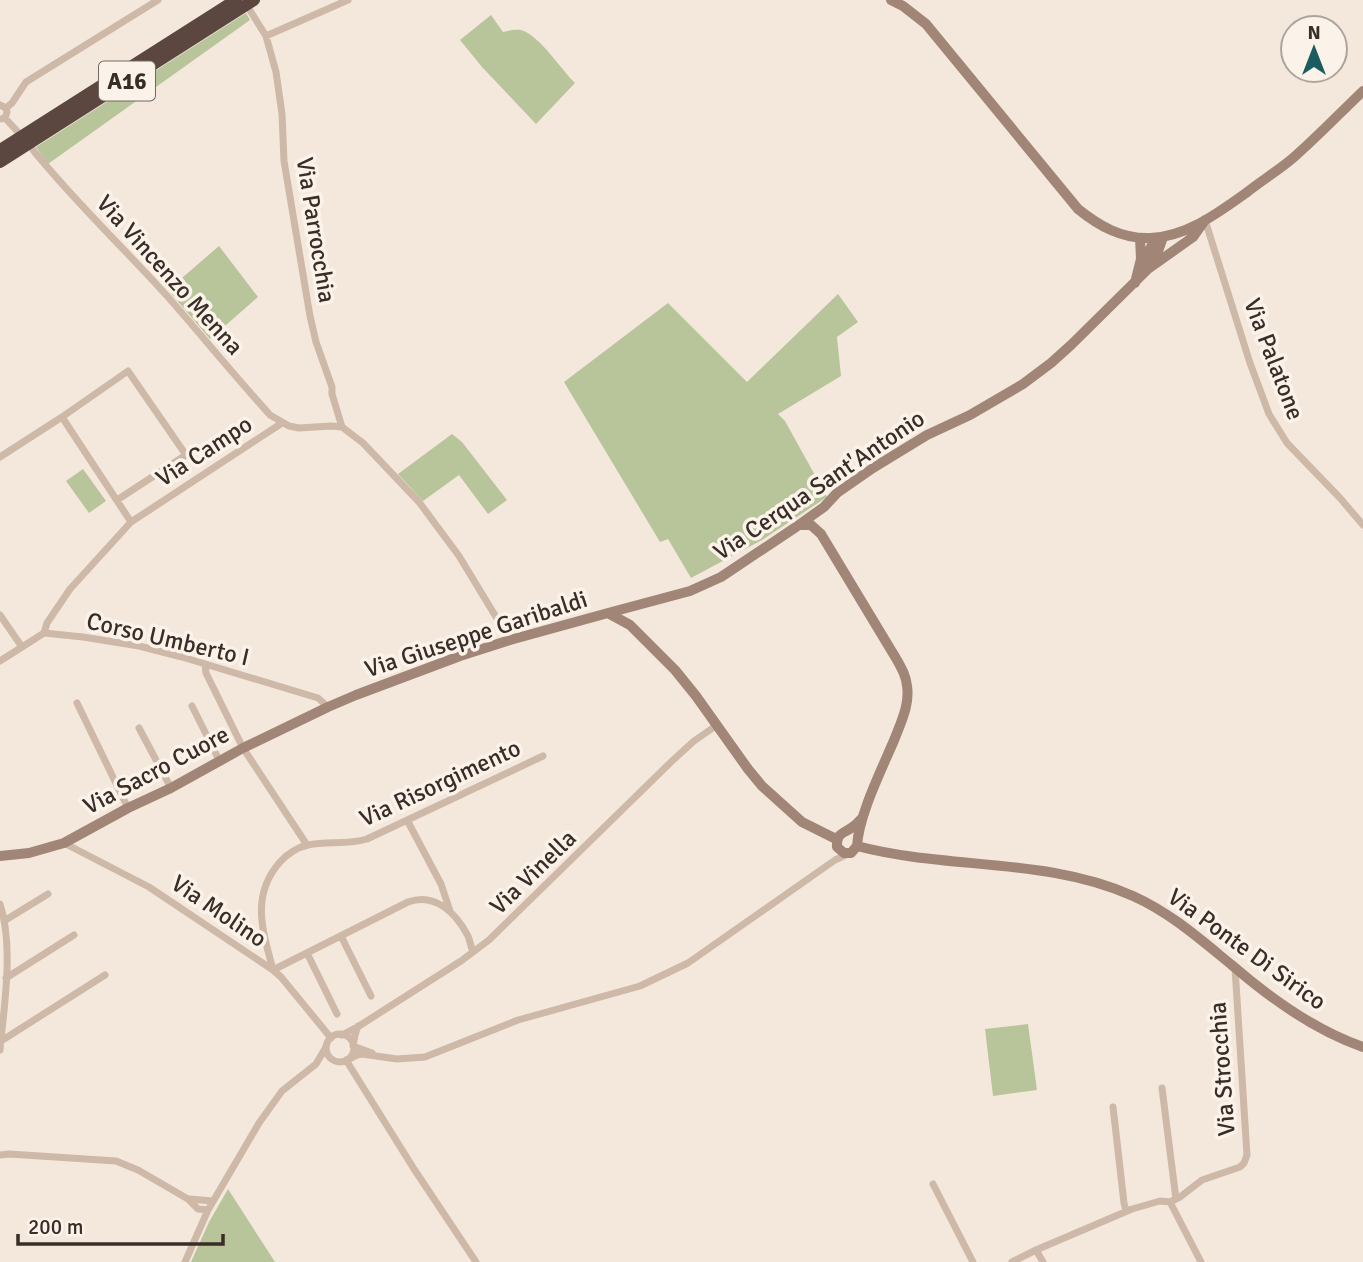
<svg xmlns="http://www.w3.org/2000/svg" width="1363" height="1262" font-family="Signika,sans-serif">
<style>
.green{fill:#b8c59b}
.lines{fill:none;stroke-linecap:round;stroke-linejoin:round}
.street{stroke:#ceb8a7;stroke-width:7}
.secondary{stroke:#a18678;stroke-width:10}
.highway{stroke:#5b473f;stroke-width:12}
.labels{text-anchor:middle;stroke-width:7;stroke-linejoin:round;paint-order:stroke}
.shield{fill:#fbf3ea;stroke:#736862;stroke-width:2}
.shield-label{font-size:23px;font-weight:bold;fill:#392d28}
.street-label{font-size:24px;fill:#392d28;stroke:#fbf3ea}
</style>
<rect width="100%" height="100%" fill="#f4e8dd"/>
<path class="green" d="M246,13l4,7 -202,144 -12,-17z
M491,15l12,17c8,-2 16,-4 23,0 18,10 34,36 49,51l-39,41 -54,-57 -22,-27z
M219,246l39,51 -48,42 -42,-49z
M838,294l20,28 -21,15 4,39 -63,38 7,7 42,76 -65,43 -71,38 -23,-39 -8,3 -96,-160 104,-79 79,79z
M452,434l10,8 45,58 -19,14 -29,-39 -36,26 -25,-27z
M83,469l23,32 -17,12 -23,-32z
M1028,1024l9,66 -44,6 -8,-67z
M228,1189l47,73h-84l18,-40z"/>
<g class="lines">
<path class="street" d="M246,4l20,32 10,36 6,42 2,47 26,155 6,26 16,45v7l10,33
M266,36l82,-36
M0,105l6,3 1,4 -2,6 -5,1
M6,108l6,-5 14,-21 132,-82
M5,118l12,13
M33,150c42,52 90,97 135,147 34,39 67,79 102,118l19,11 10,2 32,-2 11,1 21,16 56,59 40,54 51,84
M1205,220l45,143 19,51 18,29 53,55 23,27
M62,417l69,105
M0,457l62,-40 66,-46 58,84 -69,45
M0,615l22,32
M44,633l3,-10 23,-34 61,-67 151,-99
M0,661l44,-28 39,4 56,9 43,11 136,41 10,9
M205,664l1,9 37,75 64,97
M77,703l51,105
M192,706l28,56
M139,728l32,60
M407,820l34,64 9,27
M64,843l85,44 124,83 8,7 50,61
M0,904c14,43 4,102 0,146
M4,921l44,-27
M341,936l30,60
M307,953l30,61
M273,970c-10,-39 -23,-74 7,-108 7,-8 18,-15 28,-17 20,-4 40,0 59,-6l176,-83
M273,970l135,-68c27,-10 48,11 60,34 2,5 3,11 5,16
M6,978l68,-43
M358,1026l-3,9 -2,11 19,7
M326 1048a14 14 0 1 1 28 0a14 14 0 1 1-28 0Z
M342,1035l17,-9 102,-65 28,-21 183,-179 22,-20 23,-16
M1,1041l104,-66
M349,1059l8,-4 5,-1 35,5 28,-2 93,-37 122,-34 48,-23 147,-103 13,-6
M346,1060l68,109 62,93
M1162,1088l14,111
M1113,1107l11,96 2,8
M0,1155l9,-1 107,7 22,9 50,29 10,10 10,1
M933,1184l40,78
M189,1199l24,2
M1170,1202l31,60
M1036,1250l7,12
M185,1262l23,-52 51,-87 23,-32 34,-27 10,-17
M1012,1262l24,-12 96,-41 28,-8 10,1 10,-5 22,-17 38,-13 4,-4 3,-8 -12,-187"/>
<path class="secondary" d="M891,0l12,6 23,18 152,185c21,17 44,30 72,29 36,-1 68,-25 96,-45 15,-12 33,-23 47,-35 24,-21 47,-45 70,-67
M1150,266l6,-9 7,-20
M1141,267l11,-22 1,-7
M1135,283l6,-24 -1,-21
M800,525h11l10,9 76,126c5,9 9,16 10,26 3,18 -6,36 -12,52 -13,31 -36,76 -38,108
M608,613l82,-22 31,-14 75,-50 28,-20 13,-14 36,-25 54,-33 43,-20 53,-31 28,-21 20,-18 77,-76 45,-32 12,-17
M857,846c91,24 189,11 276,50 38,17 68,44 100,70 37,32 84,65 130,81
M857,846l-6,7h-7l-7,-6c-1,-15 7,-13 17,-21 3,-2 5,-5 8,-8
M0,856l29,-3 35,-10 64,-35 43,-20 72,-40 85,-41 28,-12 104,-39 50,-16 98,-27 22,12 45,45 21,26 52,73 14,17 40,36 34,17"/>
<path class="highway" d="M0,150l236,-150
M0,162l254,-162"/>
</g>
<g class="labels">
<rect class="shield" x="99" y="61.5" width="56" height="39" rx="5"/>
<g class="shield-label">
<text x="127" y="89">A16</text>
</g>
<g class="street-label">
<text transform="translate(316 230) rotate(81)" y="8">Via Parrocchia</text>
<text transform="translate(170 275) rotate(48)" y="8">Via Vincenzo Menna</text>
<text transform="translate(1274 359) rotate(69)" y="8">Via Palatone</text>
<text transform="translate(204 451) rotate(-33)" y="8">Via Campo</text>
<text transform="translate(819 485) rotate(-34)" y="8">Via Cerqua Sant'Antonio</text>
<text transform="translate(476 634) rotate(-18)" y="8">Via Giuseppe Garibaldi</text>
<text transform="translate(168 639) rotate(13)" y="8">Corso Umberto I</text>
<text transform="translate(156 770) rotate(-28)" y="8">Via Sacro Cuore</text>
<text transform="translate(440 783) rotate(-25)" y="8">Via Risorgimento</text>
<text transform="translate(533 872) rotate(-44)" y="8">Via Vinella</text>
<text transform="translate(219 911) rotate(34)" y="8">Via Molino</text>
<text transform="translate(1247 949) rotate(36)" y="8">Via Ponte Di Sirico</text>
<text transform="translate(1222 1069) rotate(-94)" y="8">Via Strocchia</text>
</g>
</g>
<g transform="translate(1314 49)"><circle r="33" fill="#fbf3ea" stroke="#ada49c" stroke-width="2"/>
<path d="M0-5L12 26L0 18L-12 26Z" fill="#1a5c5f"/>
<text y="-10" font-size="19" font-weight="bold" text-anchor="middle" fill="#392d28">N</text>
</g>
<path d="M18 1234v10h205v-10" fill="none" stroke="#392d28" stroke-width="3.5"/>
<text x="28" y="1234" font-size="21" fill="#392d28" stroke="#fbf3ea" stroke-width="5" paint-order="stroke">200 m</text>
</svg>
